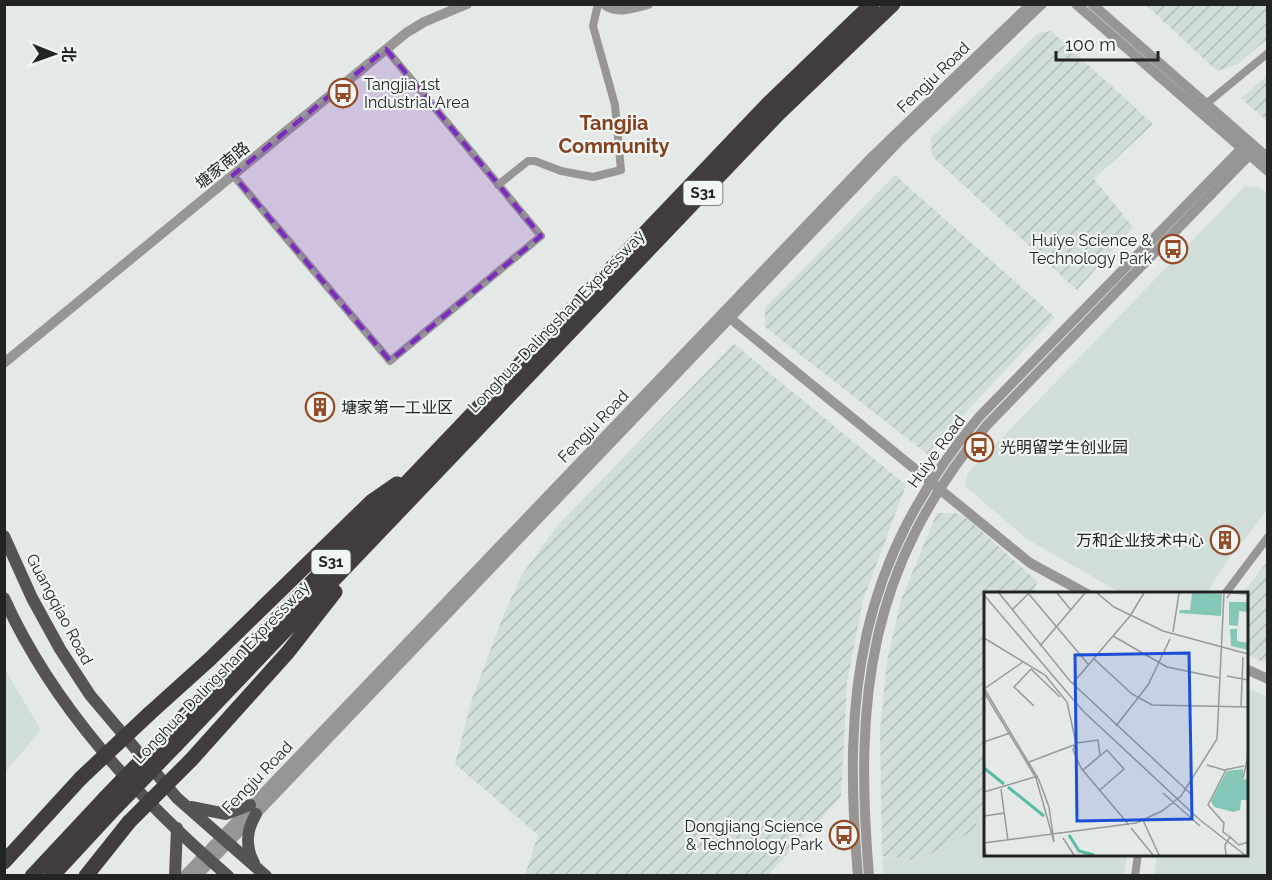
<svg xmlns="http://www.w3.org/2000/svg" width="1272" height="880" font-family="Raleway,'Noto Sans SC',sans-serif">
<style>
.built{fill:#d0ddd9}
.industrial{fill:url(#industrial-furrows)}
.lines{fill:none;stroke-linecap:round;stroke-linejoin:round}
.minor{stroke:#979695;stroke-width:8}
.tertiary{stroke:#979695;stroke-width:10}
.primary{stroke:#565453;stroke-width:12}
.motorway{stroke:#403d3c;stroke-width:15}
.motorway-bridge{stroke:#403d3c;stroke-width:15}
.marked{fill:#7b2cbf;fill-opacity:0.2;stroke:#7b2cbf;stroke-width:4.5;stroke-dasharray:12 8;stroke-linejoin:round}
.labels{text-anchor:middle;stroke-width:4.5;stroke-linejoin:round;paint-order:stroke}
.shield{fill:#f1f5f4;stroke:#606362;stroke-width:1.5}
.shield-label{font-size:15px;font-weight:bold;fill:#222423}
.street-label{font-size:16px;fill:#222423;stroke:#f1f5f4}
.poi-label{font-size:16px;fill:#222423;stroke:#f1f5f4;text-anchor:start}
.quarter-label{font-size:20px;font-weight:bold;fill:#824220;stroke:#f1f5f4}
.inset-river{fill:none;stroke:#57bca7;stroke-width:3}
.inset-road{fill:none;stroke:#969a99;stroke-width:1.5}
.view{fill:#1d4ed8;fill-opacity:0.15;stroke:#1d4ed8;stroke-width:3}
.inset-edge{fill:none;stroke:#222423;stroke-width:3}
</style>
<defs>
<pattern id="industrial-furrows" width="10" height="10" patternUnits="userSpaceOnUse" patternTransform="scale(1.5)"><rect width="10" height="10" fill="#d0ddd9"/><path d="M-1 1l2-2M0 10L10 0M9 11l2-2" fill="none" stroke="#b2beba"/></pattern>
</defs>
<rect width="100%" height="100%" fill="#e4e8e7"/>
<path class="built" d="M1245,186l14,1 8,7v316l-47,61 -13,22h-86l-94,-54 -62,-53 3,-13z
M4,668l37,62 -36,42h-1z
M1247,687l20,10v178h-113l3,-20 89,-1z
M985,801l1,53 141,1 -3,21 -241,-1 -1,-18 37,4 54,-31z"/>
<path class="industrial" d="M1146,5h121v34l-29,25 -21,7z
M1051,31l102,93 -59,55 39,48 -56,63 -145,-134 -1,-18 107,-105z
M1267,76v45l-26,-23z
M895,175l160,142 -128,137 -162,-127v-19z
M734,344l172,141 -43,115 -16,82 -6,115 -73,78h-243l13,-40 -83,-71 17,-65 32,-85 17,-38 37,-51z
M937,513h19l13,7 68,61 -3,12 -48,1 -1,207 -11,29 -56,31 -36,-5 -2,-125 7,-70 14,-61z
M1267,562v102l-20,-10 -1,-60 -3,-1z"/>
<g class="lines">
<path class="minor" d="M1206,104l62,-51
M233,175l157,186 151,-125 -155,-187
M498,185l30,-24h7l26,10 32,6 28,-7 -6,-65 -22,-79 5,-22
M1225,594l43,-57
M1135,876l3,-22"/>
<path class="tertiary" d="M604,4c13,10 29,4 44,0
M1076,4l192,167
M1092,4l176,154
M725,314l305,249 57,31
M4,363l402,-330 18,-11 43,-18
M1246,669l22,10
M184,876l689,-720 158,-152
M197,876l702,-735 143,-137
M858,876c-16,-183 0,-314 121,-459l270,-276
M869,876c-15,-179 -1,-309 118,-451l269,-277"/>
<path class="primary" d="M4,536l28,62 28,51 30,46 87,103 89,78
M4,598c49,109 135,201 224,278
M191,807l35,7 24,-9
M254,863c-9,-17 -8,-32 2,-49
M175,876l2,-48"/>
<path class="motorway" d="M149,714l61,-55 161,-157 26,-18
M165,736l603,-632 104,-100
M176,745l602,-631 115,-110
M191,760l97,-108 47,-60
M4,862l77,-84
M32,876l73,-78
M52,876l64,-69
M86,876l43,-54"/>
<path class="motorway-bridge" d="M81,778l68,-64
M105,798l60,-62
M116,807l60,-62
M129,822l62,-62"/>
</g>
<path class="marked" d="M386,49l155,187 -151,125 -157,-186z"/>
<defs>
<g id="bus-ring" transform="scale(1.5)"><circle r="9.5" fill="#f1f5f4" stroke="#934c27" stroke-width="1.5"/><path d="M-5-6H5V4H4V6H2V4H-2V6H-4V4H-5ZM-3.5-4V0h7V-4ZM-3.5 1.2v1.5H-2V1.2ZM2 1.2v1.5H3.5V1.2Z" fill="#934c27"/></g>
<g id="building-ring" transform="scale(1.5)"><circle r="9.5" fill="#f1f5f4" stroke="#934c27" stroke-width="1.5"/><path d="M-4-6H4V6H1V3H-1V6H-4ZM-2.5-4.3h1.7v1.8h-1.7ZM.8-4.3h1.7v1.8H.8ZM-2.5-1h1.7V.8h-1.7ZM.8-1h1.7V.8H.8Z" fill="#934c27"/></g>
</defs>
<g fill-rule="evenodd">
<use href="#bus-ring" x="343" y="93"/>
<use href="#bus-ring" x="1173" y="249"/>
<use href="#building-ring" x="320" y="407"/>
<use href="#bus-ring" x="979" y="447"/>
<use href="#building-ring" x="1225" y="540"/>
<use href="#bus-ring" x="844" y="835"/>
</g>
<g class="labels">
<g class="shield">
<rect x="683.5" y="181" width="39" height="24" rx="4.5"/>
<rect x="311.5" y="550" width="39" height="24" rx="4.5"/>
</g>
<g class="shield-label">
<text x="703" y="198">S31</text>
<text x="331" y="567">S31</text>
</g>
<g class="street-label">
<text transform="translate(933 77) rotate(-44)" y="6">Fengju Road</text>
<text transform="translate(222 165) rotate(-39)" y="6">塘家南路</text>
<text transform="translate(556 321) rotate(-46)" y="6">Longhua-Dalingshan Expressway</text>
<text transform="translate(593 426) rotate(-46)" y="6">Fengju Road</text>
<text transform="translate(936 451) rotate(-54)" y="6">Huiye Road</text>
<text transform="translate(60 609) rotate(62)" y="6">Guangqiao Road</text>
<text transform="translate(221 672) rotate(-46)" y="6">Longhua-Dalingshan Expressway</text>
<text transform="translate(257 777) rotate(-46)" y="6">Fengju Road</text>
</g>
<g class="poi-label">
<text x="364" y="90">Tangjia 1st<tspan x="364" dy="18">Industrial Area</tspan></text>
<text x="1152" y="246" text-anchor="end">Huiye Science &amp;<tspan x="1152" dy="18">Technology Park</tspan></text>
<text x="341" y="413">塘家第一工业区</text>
<text x="1000" y="453">光明留学生创业园</text>
<text x="1204" y="546" text-anchor="end">万和企业技术中心</text>
<text x="823" y="832" text-anchor="end">Dongjiang Science<tspan x="823" dy="18">&amp; Technology Park</tspan></text>
</g>
<g class="quarter-label">
<text x="614" y="130">Tangjia<tspan x="614" dy="23">Community</tspan></text>
</g>
</g>
<g transform="translate(984 592)">
<rect width="264" height="264" fill="#e4e8e7"/>
<path d="M208,1l30,1 -1,22 -42,-3 1,-3h10zM259,177v10l5,1v20h-7l-1,10 -7,2 -19,-5 -3,-6 16,-30z" fill="#84c6b7"/>
<path d="M245,10h19v10l-9,-1 -1,15 -9,-1zM246,37h7v12l11,2v7l-17,-4z" fill="#84c6b7"/>
<path class="inset-river" d="M0,176l20,16M24,195l36,29M85,243l10,16 15,4"/>
<path class="inset-road" d="M15,1l71,88 122,114M44,1l60,71M73,1l14,17M113,1l17,14 49,24 85,23M0,3l99,116 117,109 45,35M243,6l3,-5 18,1M28,18l17,-17M189,40l6,-39M129,44l54,31 53,11M0,46l61,37 22,27 9,41M56,54l45,-53M109,66l39,36 20,11 96,2M243,84l21,4M89,91l57,-67 14,-23M0,96l55,92 10,27 5,35 -18,-64 -52,-86M0,97l39,-27M50,114l-20,-19 17,-18 29,28M257,114l2,-49M132,134l32,-41 22,-46M0,150l26,-9M92,151l-3,7 8,18 48,57M92,151l22,-3 2,15M45,170l45,-17M223,173l17,5 20,-4M99,178l24,-20 17,19 -24,21M242,178l-18,35 16,18 -1,9 7,5M259,186l5,-22M17,197l7,52M0,200l54,-16M179,201l37,33M0,224l21,-3M159,228l16,35M147,236l22,27M79,246l11,17M2,263l-2,-12 152,-20 26,-12 19,-15 36,-57 7,-146M242,263l-1,-10 5,-8 9,8 9,-3"/>
<path class="view" d="M205,61l3,166 -115,2 -2,-166z"/>
<rect width="264" height="264" class="inset-edge"/>
</g>
<rect width="1272" height="880" fill="none" stroke="#222423" stroke-width="12"/>
<g transform="translate(54 54) rotate(91)" stroke="#f1f5f4" stroke-width="4.5" paint-order="stroke">
<path d="M0-4.5L10 22L0 15L-10 22Z" fill="#222423"/>
<text y="-9" font-size="16" font-weight="bold" text-anchor="middle" fill="#222423">北</text>
</g>
<path d="M1056 51v9h102v-9" fill="none" stroke="#222423" stroke-width="3"/>
<text x="1065" y="51" font-size="18" fill="#222423" stroke="#f1f5f4" stroke-width="4.5" paint-order="stroke">100 m</text>
</svg>
